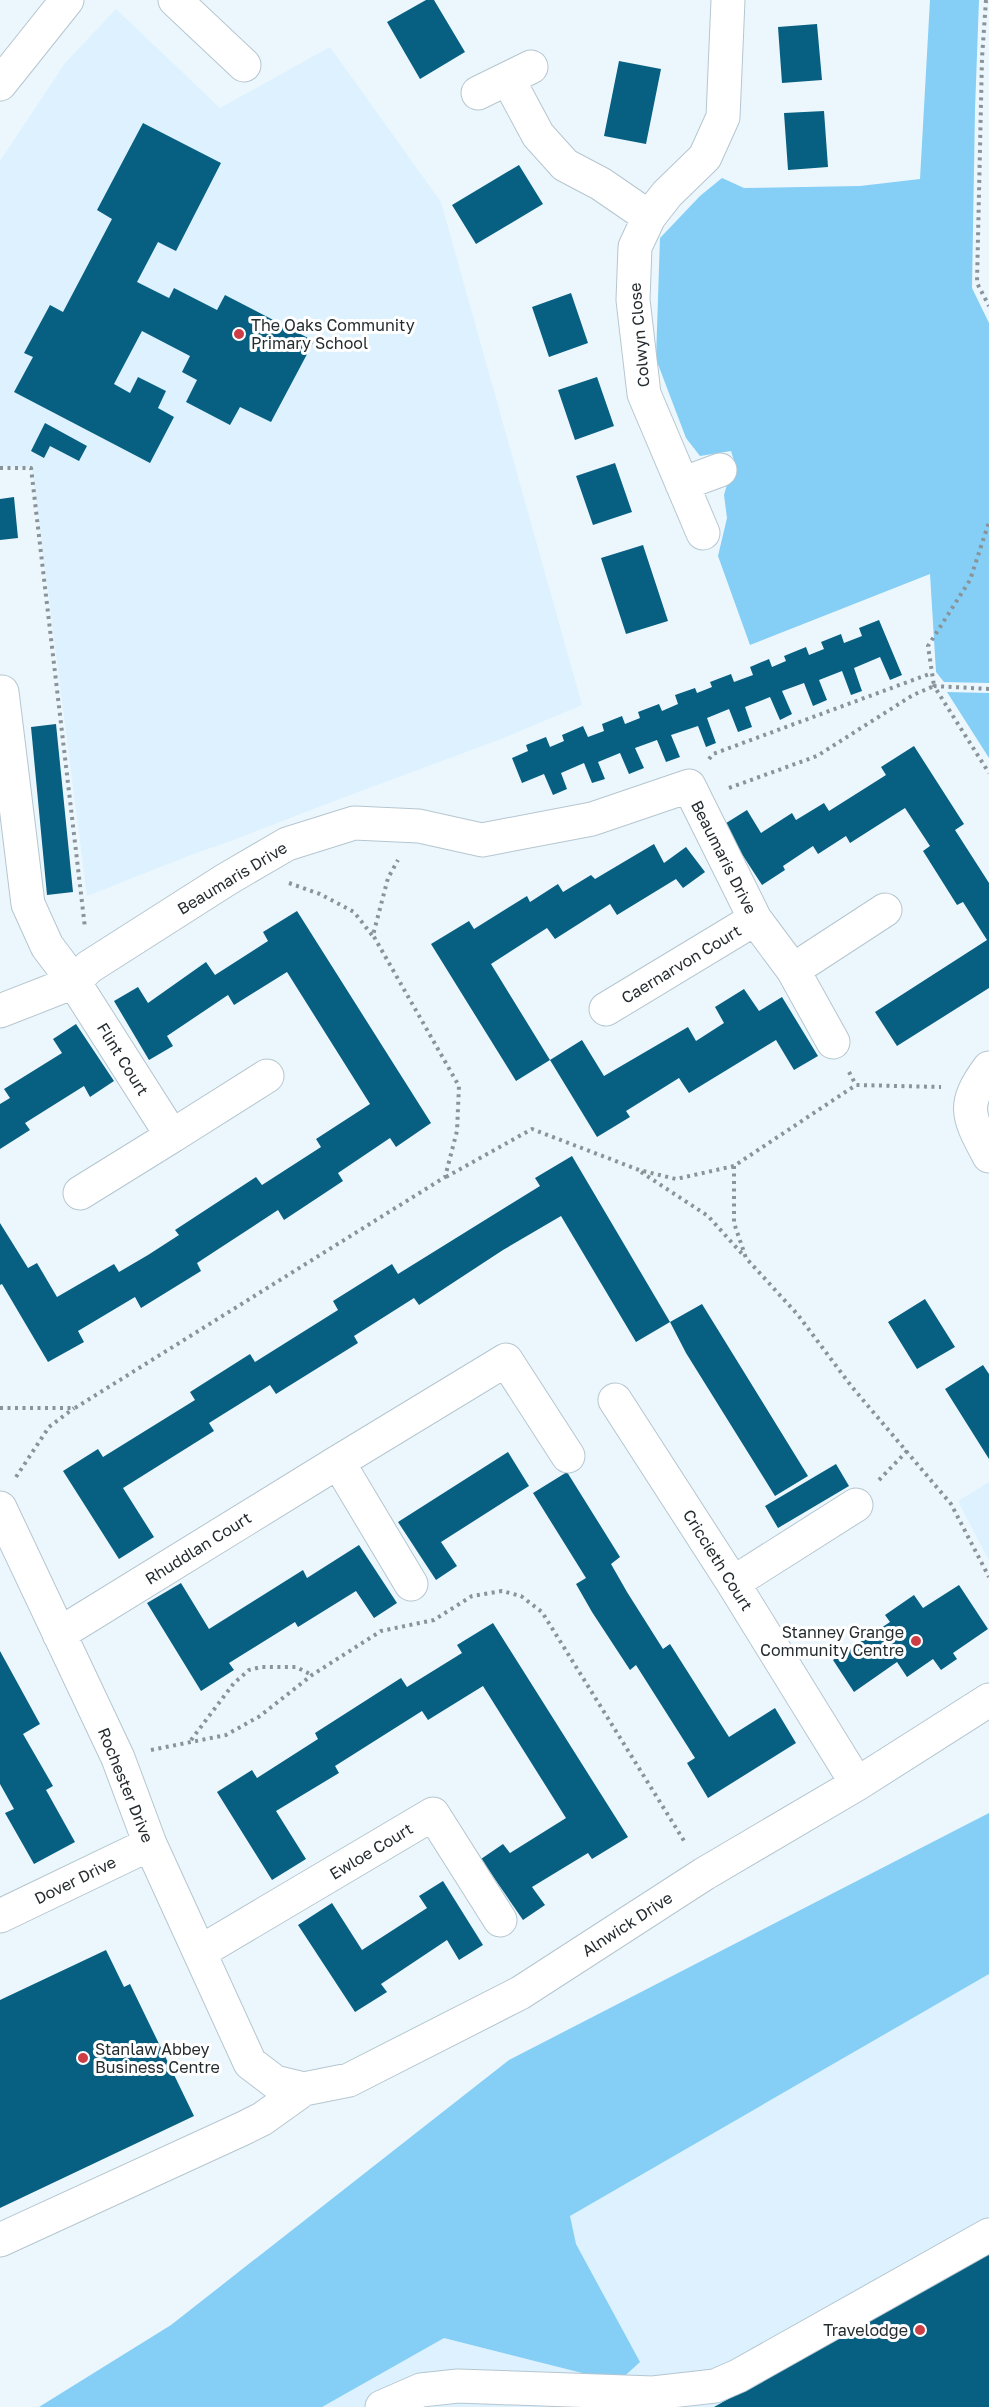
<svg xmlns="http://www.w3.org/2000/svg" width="989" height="2407" font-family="'Golos Text',sans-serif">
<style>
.built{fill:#ddf2fe}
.green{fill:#85cef5}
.building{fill:#076082}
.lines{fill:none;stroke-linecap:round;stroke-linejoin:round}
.minor-casing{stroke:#b5c6d0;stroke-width:35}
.path{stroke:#8a9398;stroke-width:4;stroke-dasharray:3 4.5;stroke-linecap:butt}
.minor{stroke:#fff;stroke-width:33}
.poi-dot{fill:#cd3d45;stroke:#fff;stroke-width:2}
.labels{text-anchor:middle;stroke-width:6;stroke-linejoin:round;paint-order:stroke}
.poi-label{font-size:16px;fill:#252c30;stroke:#fff;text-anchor:start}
.street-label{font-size:16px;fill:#252c30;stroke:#fff}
</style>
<rect width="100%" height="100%" fill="#ecf7fd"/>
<path class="built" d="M116,9l104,99 110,-61 111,155 141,503 -78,33 -162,60 -111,43 -35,12 -109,43 -55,-428 -32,-2v-305l65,-98z
M989,1482v79l-31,-60z
M989,1974v433h-771l352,-191z"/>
<path class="green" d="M930,0h49l-4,109 -3,179 17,35v360l-45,-1 -8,-10 -6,-98 -180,71 -32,-89 9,-38 -3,-23 4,-14 9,-11 -6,-19 -31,5 -14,-18 -30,-79 4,-121 40,-42 22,-18 22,10 116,-2 60,-7z
M947,692l42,1v65z
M989,1813v161l-419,242 6,28 64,118 -22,20 -174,-44 -122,69h-283l132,-82 338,-265z"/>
<path class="building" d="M426,0h8l31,52 -45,27 -33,-57z
M817,24l5,56 -40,3 -4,-56z
M619,61l42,8 -15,75 -42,-8z
M824,111l4,56 -40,3 -4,-57z
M143,123l78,40 -45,88 -18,-9 -21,40 32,16 5,-10 43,22 8,-15 89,46 -43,81 -31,-15 -10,18 -44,-23 11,-22 -15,-8 8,-16 -48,-25 -28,53 16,9 8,-16 28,14 -8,17 16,9 -24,46 -136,-71 19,-35 -9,-4 26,-48 13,7 49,-93 -15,-9z
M519,165l24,39 -67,40 -24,-39z
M571,293l17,50 -39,14 -17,-50z
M597,377l17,49 -39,14 -17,-50z
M45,423l42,23 -8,15 -29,-15 -6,12 -13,-7z
M615,463l17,49 -39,13 -17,-49z
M14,497l4,41 -18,2v-41z
M643,545l25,76 -42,13 -25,-76z
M879,620l23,55 -12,5 -10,-23 -26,11 8,23 -11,4 -9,-24 -23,9 8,20 -14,6 -9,-23 -22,8 10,23 -12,6 -10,-23 -25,10 7,20 -14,5 -9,-23 -22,9 9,25 -10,4 -8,-21 -27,9 9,22 -14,5 -9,-22 -22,8 9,20 -15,6 -9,-21 -22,9 7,17 -13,4 -8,-20 -23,10 6,16 -14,6 -9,-21 -22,9 -10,-25 16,-7 -2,-6 20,-8 4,10 14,-6 -2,-6 21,-9 5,11 16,-6 -2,-7 20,-8 3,8 15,-6 -2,-6 21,-8 3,7 16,-7 -3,-9 20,-7 2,5 15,-6 -2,-5 21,-8 3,8 19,-7 -3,-8 19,-8 3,8 14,-6 -2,-5 22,-9 3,8 15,-6 -3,-7 20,-8 3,9 18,-7 -3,-8z
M56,724l17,168 -26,3 -16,-168z
M914,746l50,78 -9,6 34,53v105l-92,58 -22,-34 112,-72 -24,-38 -6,3 -34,-54 7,-5 -25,-38 -55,35 -4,-7 -28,18 -5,-8 -30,20 2,4 -23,15 -39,-60 24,-15 14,23 31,-20 4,7 28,-17 5,8 57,-36 -5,-8z
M654,844l10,19 22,-16 19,25 -22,16 -7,-9 -59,36 -7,-11 -55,35 -8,-11 -56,36 59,96 -34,21 -85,-137 38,-23 5,8 53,-33 3,6 28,-18 5,8 28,-17 4,4z
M297,911l134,212 -35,24 -6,-9 -52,35 5,8 -59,39 -6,-10 -81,53 4,8 -60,37 -6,-11 -57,34 6,11 -36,20 -46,-78 -2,1v-62l28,45 9,-5 20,34 57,-33 5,8 29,-17 31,-20 -4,-5 81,-53 6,8 59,-38 -5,-8 54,-35 -83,-132 -53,33 -6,-10 -61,41 6,10 -24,14 -35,-59 24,-14 10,16 58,-41 9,13 53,-34 -5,-9z
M744,989l15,22 23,-14 36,59 -24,14 -18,-30 -87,53 -10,-15 -53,33 4,6 -33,20 -47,-77 32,-20 22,36 84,-49 8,14 28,-18 -9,-16z
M76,1024l38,57 -24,16 -6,-11 -59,37 5,7 -30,19v-45l10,-6 -6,-9 58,-36 -9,-14z
M572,1156l98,166 -34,20 -75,-126 -58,34 -84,55 -5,-7 -60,38 4,7 -82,51 -6,-9 -61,38 5,8 -91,57 31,49 -35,22 -56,-88 35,-22 5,8 92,-57 -5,-8 60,-38 5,8 83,-52 -5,-9 59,-37 6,10 142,-88 -5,-8z
M925,1299l30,48 -38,22 -29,-47z
M702,1304l106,172 -33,20 -89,-143 -16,-31z
M983,1365l6,9v85l-44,-70z
M508,1452l21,34 -88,56 16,24 -21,14 -38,-58z
M836,1464l13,22 -71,42 -13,-22z
M567,1472l53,85 -9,7 16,28 36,57 7,-5 59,93 46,-29 21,35 -88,55 -21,-35 8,-5 -59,-93 -6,5 -38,-58 -16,-28 10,-6 -53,-85z
M359,1545l38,58 -23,15 -18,-27 -58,36 -3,-5 -66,41 5,7 -33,21 -54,-88 34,-20 28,46 94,-59 4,8z
M959,1585l29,44 -35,24 4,6 -16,11 -8,-11 -26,18 -10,-15 -43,30 -21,-32 57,-38 -5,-7 29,-20 9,13z
M493,1623l135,214 -36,22 -4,-6 -56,34 13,18 -22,15 -42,-61 22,-15 7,9 56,-35 -83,-132 -55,34 -6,-9 -87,55 4,7 -63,38 30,48 -34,21 -55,-88 35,-22 5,8 61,-39 -3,-6 86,-55 6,9 55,-34 -5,-8z
M0,1651l40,73 -17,10 30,52 -7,4 29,52 -41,22 -29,-51 9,-4 -14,-25z
M443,1881l40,64 -24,15 -12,-20 -66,44 6,8 -32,20 -57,-87 34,-22 30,47 65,-42 -8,-12z
M106,1950l18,37 6,-3 64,132 -194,92v-208z
M989,2253v154h-275z"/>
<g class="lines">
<g class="minor-casing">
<path id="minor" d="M175,0l69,65
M508,79l30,56 27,30 36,19 48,33 18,-23 38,-37 18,-40 5,-117
M0,84l67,-84
M478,93l53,-26
M649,217l-14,30 -2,53 11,94 59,139
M682,484l38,-14
M2,692l26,212 19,42 27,36 98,154 95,-60
M793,970l92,-60
M606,1009l149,-90
M0,1011l74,-29 15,-15 138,-88 60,-35 67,-21 65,3 63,14 110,-21 97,-33 66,133 38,51 40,72
M989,1068c-28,38 -21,48 0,88
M80,1193l92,-57
M615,1400l118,183 124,201
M338,1462l168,-102 62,96
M0,1508l118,250 32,86 100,219 25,19 29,7 45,-9 171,-87 184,-119 153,-90 132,-84
M733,1583l123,-78
M59,1634l279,-172 73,122
M0,1916l150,-72
M200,1952l233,-138 67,106
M0,2240l244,-112 18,-9 42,-30
M382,2407l39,-17 37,-4 195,7 62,-7 23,-10 251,-141"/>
</g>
<path class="path" d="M986,0l-4,58 -5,225 12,23
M0,468h31l54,460
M989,689l-55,-3 55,87
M709,759l4,-5 219,-81
M729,788l88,-32 96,-61 21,-9 -6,-40 42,-66 19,-58
M289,883l31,11 34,18 18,23
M849,1072l7,13
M734,1166v57l12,35 52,57 54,72 99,117 38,73
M641,1172l67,44 36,40
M446,1177l86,-48 107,41 37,9 58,-13 122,-81 85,2
M0,1408h75l370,-231 12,-46 2,-45 -86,-151 15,-57 10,-18
M16,1477l33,-50 25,-19
M879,1480l29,-30
M191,1740l43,-57 15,-13 12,-3h35l16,8
M151,1750l75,-15 34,-19 52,-41 69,-44 53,-11 38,-24 30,-5 19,5 21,16 144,232"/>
<use href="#minor" class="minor"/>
</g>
<g class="poi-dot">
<circle cx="239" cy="334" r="6"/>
<circle cx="916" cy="1641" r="6"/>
<circle cx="83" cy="2058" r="6"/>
<circle cx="920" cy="2330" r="6"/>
</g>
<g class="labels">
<g class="poi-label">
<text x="251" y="331">The Oaks Community<tspan x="251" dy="18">Primary School</tspan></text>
<text x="904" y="1638" text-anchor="end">Stanney Grange<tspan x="904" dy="18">Community Centre</tspan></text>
<text x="95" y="2055">Stanlaw Abbey<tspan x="95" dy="18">Business Centre</tspan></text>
<text x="908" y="2336" text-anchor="end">Travelodge</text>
</g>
<g class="street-label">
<text transform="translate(639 335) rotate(-95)" y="6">Colwyn Close</text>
<text transform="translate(724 857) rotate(63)" y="6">Beaumaris Drive</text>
<text transform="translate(232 878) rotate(-31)" y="6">Beaumaris Drive</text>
<text transform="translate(681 964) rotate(-31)" y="6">Caernarvon Court</text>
<text transform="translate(123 1059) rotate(58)" y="6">Flint Court</text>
<text transform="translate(198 1548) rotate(-32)" y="6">Rhuddlan Court</text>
<text transform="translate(718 1560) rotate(58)" y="6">Criccieth Court</text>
<text transform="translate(126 1785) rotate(68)" y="6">Rochester Drive</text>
<text transform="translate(371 1851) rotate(-31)" y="6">Ewloe Court</text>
<text transform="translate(75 1880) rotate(-26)" y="6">Dover Drive</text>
<text transform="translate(627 1924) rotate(-33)" y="6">Alnwick Drive</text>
</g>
</g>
</svg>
